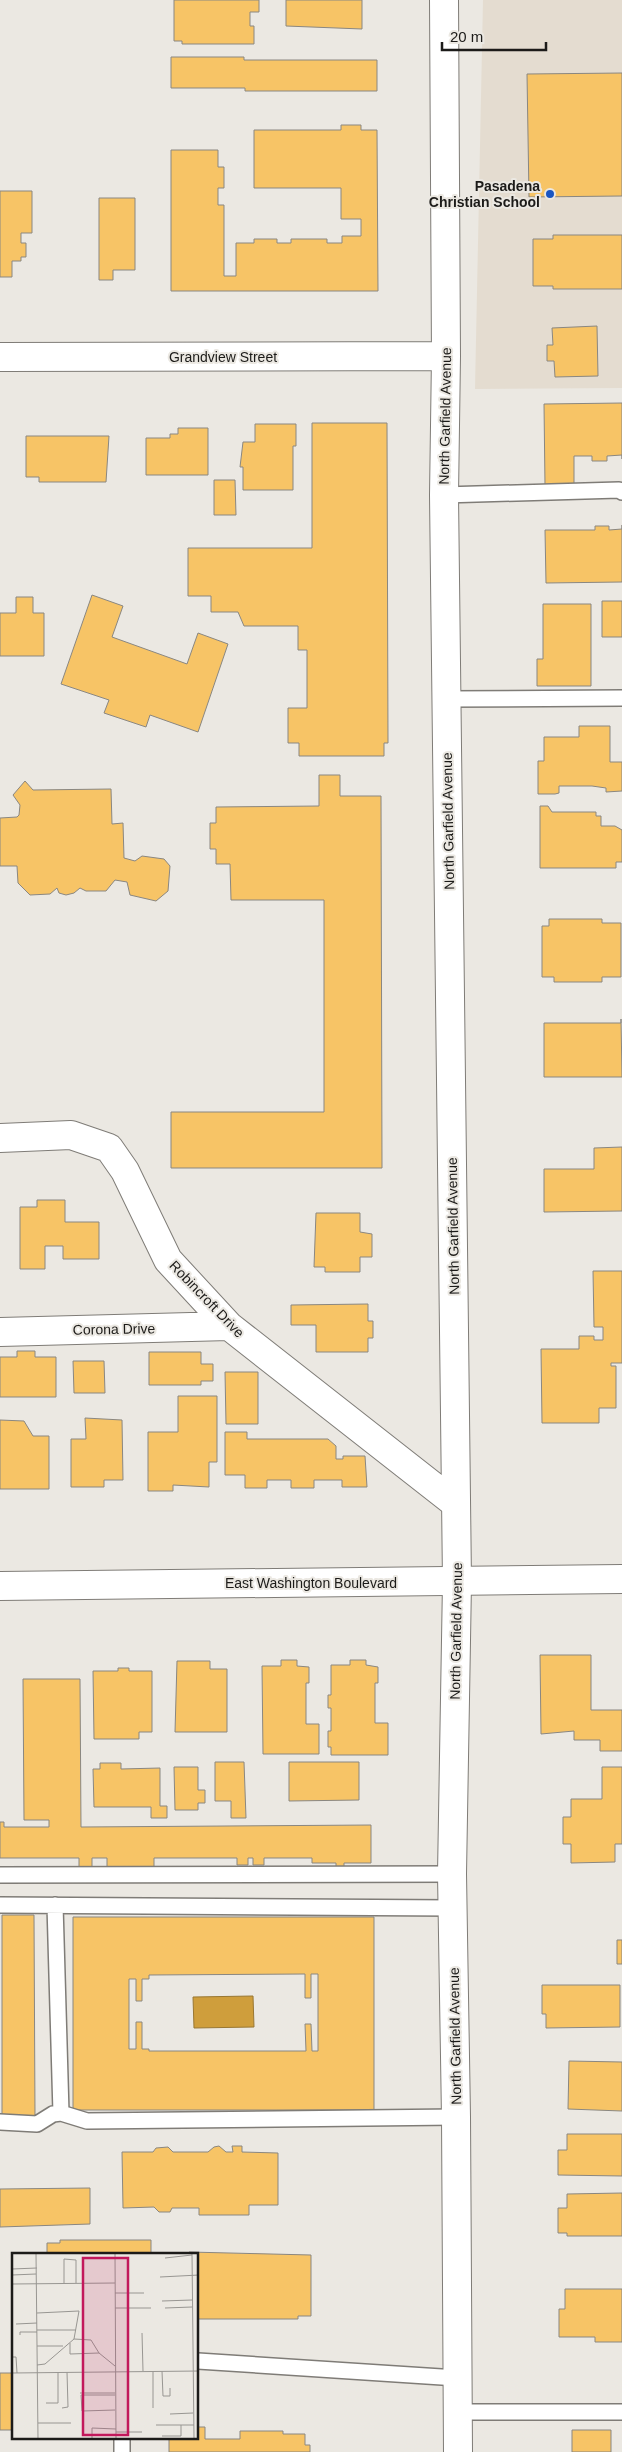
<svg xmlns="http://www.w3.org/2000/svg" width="622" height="2452" font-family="Arial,sans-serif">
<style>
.built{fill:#e4dcd0}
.water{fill:#cf9e3c;stroke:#997732}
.building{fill:#f7c466;stroke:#8a8781;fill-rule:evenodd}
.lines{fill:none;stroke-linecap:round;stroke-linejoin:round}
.lane-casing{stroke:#7f7c77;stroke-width:18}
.street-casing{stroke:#7f7c77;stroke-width:30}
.secondary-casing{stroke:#7f7c77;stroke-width:30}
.lane{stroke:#fff;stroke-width:15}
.street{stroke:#fff;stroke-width:28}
.secondary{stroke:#fff;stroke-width:28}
.poi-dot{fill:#1a56c2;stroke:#ebe8e2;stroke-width:2}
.labels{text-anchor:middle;stroke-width:4;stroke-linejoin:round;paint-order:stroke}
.poi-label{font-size:14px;font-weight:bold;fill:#1c1b19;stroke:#ebe8e2;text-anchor:end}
.street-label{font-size:14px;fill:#1c1b19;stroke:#ebe8e2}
.inset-road{fill:none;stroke:#989692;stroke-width:1}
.view{fill:#c2185b;fill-opacity:0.15;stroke:#c2185b;stroke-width:2.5}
.inset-edge{fill:none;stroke:#1c1b19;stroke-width:2.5}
</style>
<rect width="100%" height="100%" fill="#ebe8e2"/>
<path class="built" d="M483,0h139v388l-147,1z"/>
<path class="water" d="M253,1996l1,31 -60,1 -1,-31z"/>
<path class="building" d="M174,0h85v12h-9v14h4v18h-72v-3h-8z
M286,0h76v29l-76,-3z
M171,57h73v3h133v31h-132v-3h-74z
M622,73v123l-93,1 -2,-123z
M341,125h20v5h16l1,161h-207v-141h47v17h6v21h-6v17h6v71h12v-33h18v-4h23v4h14v-4h36v4h15v-7h19v-17h-20v-31h-87v-58h87z
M0,191h32v42h-11v10h5v14h-5v4h-9v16h-12z
M99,198h36v72h-22v10h-14z
M553,235h69v54h-69v-3h-20v-47h20z
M597,326l1,50 -43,1 -1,-16h-7v-16h6l-1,-17z
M622,403v56v-4l-15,1v5h-15v-5h-18v29l-29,1 -1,-82z
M312,423h75l1,320h-4v13h-85v-13h-11v-35h19v-58h-9v-24h-54l-6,-14h-27v-16h-23v-48h124z
M255,424h41v22h-3v44h-50v-23h-3l3,-25h12z
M178,428h30v47h-62v-37h24v-4h8z
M26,436h83l-3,46h-67v-5h-13z
M214,480h21l1,35h-22z
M622,525v57l-76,1 -1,-53h50v-4h14v4l13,-1z
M92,595l31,11 -11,31 75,27 11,-31 30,11 -30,88 -48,-17 -4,12 -42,-14 5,-13 -48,-16z
M16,597h17v16h11v43h-44v-43h16z
M602,601h20v36h-20z
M543,604h48v82h-54v-27h6z
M579,726h31v36h12v29l-16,1v-4l-14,-2h-33v7l-4,1h-17v-33h6v-24h35z
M319,775h21v21h41l1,372h-211v-56h153v-212h-93l-1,-36h-14v-15h-6v-26h6v-16l103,-1z
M25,781l8,9 78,-1 1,35 11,-1 1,35 11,3 7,-5 22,3 6,7 -2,25 -12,10 -26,-6 -3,-13 -12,-2 -9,11h-20l-6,-3 -6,5 -8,2 -7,-2 -2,-5 -7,6 -20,1 -12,-12 -1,-17h-17v-48l17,-1 2,-2 1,-10 -7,-10z
M540,806h8l4,6h44v4h5v10h14l7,4v32h-6v6h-76z
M549,919h53v4h19v54h-19v5h-48v-5h-12v-51h7z
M621,1019l1,58h-78v-54h77z
M622,1147v64l-78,1v-43h50v-21z
M37,1200h28v22h34v37h-36v-13h-18v23h-25v-62h17z
M316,1213h44v19l12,2v23h-12v15h-35v-5h-11z
M593,1271h29v92h-11v3h5v42h-17v15h-57l-1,-74h38v-13h15v4h9v-13h-9z
M368,1304v17h5v17h-5v14h-52v-27h-25v-20z
M17,1351h18v6h21v40h-56v-40h17z
M149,1352h52v12h12v17h-12v4h-52z
M73,1361h31l1,32h-31z
M225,1372h33v52h-32z
M178,1396h39v66h-8v25l-36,-2v6h-25v-59h30z
M85,1418l37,2 1,60h-19v7h-33v-48h15z
M0,1420l24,1 9,15h16v53h-49z
M225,1432h22v7h81l8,7v13h7v-3h22l2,31h-25v-7h-28v8h-23v-8h-24v8h-22v-13h-20z
M540,1655h51v55h31v41h-22v-11h-26v-9l-33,3z
M281,1660h16v6l12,1v16h-3v41h13v30h-56l-1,-88h19z
M350,1660h16v5l12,2v16h-3v40h13v32h-57v-8h-3v-16h3v-23h-3v-13h3v-30h19z
M177,1661h33v8h17v63h-52z
M118,1668h11v3h23v61h-13v7h-45l-1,-68h25z
M23,1679h57l1,148 290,-2v38h-27v6h-8v-6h-24v-5h-48v7h-11v-7h-5v7h-11v-7h-83v9h-47v-9h-15v9h-13v-9h-79v-36h4v5h45v-7h-25z
M215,1762h29l2,56h-15v-17h-16z
M289,1762h70v38l-70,1z
M100,1763h21v6l39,-1v38h7v12h-16v-11h-57l-1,-38h7z
M174,1767h24v23h7v13h-7v7h-23z
M602,1767h20v77h-7v18l-44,1v-19h-8v-27h8v-18h31z
M2,1915h32l1,201h-33z
M73,1917h301v193h-301zM305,1974v24h6v-24h7v77h-6l-1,-27h-6l1,27h-157v-2h-7v-27h-6v27h-7v-70h7v22h6v-22h7v-4z
M617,1940h5v24h-5z
M542,1985h78v42l-74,1v-14h-4z
M569,2061l53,1v49l-54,-2z
M567,2134h55v42l-64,-1v-25h9z
M219,2146l7,6h7l-1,-6h10v6l36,1v52h-29v10h-50v-7h-27l-2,4h-11l-5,-5 -31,1 -1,-56h31l3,-4 12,-1 5,5h35l6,-5z
M90,2188v36l-90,3v-38z
M622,2193v43h-55v-3h-9v-25h9v-14z
M60,2240h91v14h-104v-11h13z
M189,2252l122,3v61h-13v3h-100v-65h-9z
M565,2289h57v53h-27v-5h-36v-28h6z
M0,2373h14v57h-14z
M198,2427h7v12h35v-8h43v3h22v11h5v7h-141v-14h29z
M572,2430h39v22h-39z"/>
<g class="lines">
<g class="lane-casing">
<path id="lane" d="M444,495l175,-5 3,2
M446,699l176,-1
M0,1875l452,-1
M0,1905l453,3
M55,1905l6,208
M0,2122l37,2 16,-10 8,-1 26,8 369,-4
M198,2361l259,17
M458,2412h164
M122,2438v14"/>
</g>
<g class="street-casing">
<path id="street" d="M444,0l2,356 -2,139 13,1087 -5,292 4,243 2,335
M0,357l446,-1
M0,1138l71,-3 38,13 16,23 43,89 61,66 227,178
M0,1332l229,-6"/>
</g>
<g class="secondary-casing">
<path id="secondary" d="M0,1586l622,-7"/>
</g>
<use href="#lane" class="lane"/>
<use href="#street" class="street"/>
<use href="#secondary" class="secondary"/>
</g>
<circle class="poi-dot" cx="550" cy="194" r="5"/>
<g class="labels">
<g class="poi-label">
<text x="540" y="191">Pasadena<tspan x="540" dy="16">Christian School</tspan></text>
</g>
<g class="street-label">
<text x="223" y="362">Grandview Street</text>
<text transform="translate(445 416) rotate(-89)" y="5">North Garfield Avenue</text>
<text transform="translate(448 821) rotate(-91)" y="5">North Garfield Avenue</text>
<text transform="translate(453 1226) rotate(-91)" y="5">North Garfield Avenue</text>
<text transform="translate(207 1299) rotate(46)" y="5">Robincroft Drive</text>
<text transform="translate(114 1329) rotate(-1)" y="5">Corona Drive</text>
<text x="311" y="1588">East Washington Boulevard</text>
<text transform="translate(456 1631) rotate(-89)" y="5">North Garfield Avenue</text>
<text transform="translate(455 2036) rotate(-91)" y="5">North Garfield Avenue</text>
</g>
</g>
<g transform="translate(12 2253)">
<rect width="186" height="186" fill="#ebe8e2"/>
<path class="inset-road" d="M24,0l2,186M103,0l1,186M180,0l2,186M153,5l27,-3M0,16l25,-1M0,22l24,-1M148,24l39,-2M0,31l103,-1M52,31v-25l12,1v23M103,40h29M150,48l30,-1M103,55h36M153,55l27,-1M25,60l42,-2 -5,28M4,71l21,-1M25,77h39M130,80l1,38M8,82v-3h17M58,90v11l29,-1M25,93h26M0,104h4l1,16M25,112l8,-1 29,-25 17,1 8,13 16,13M150,118l1,25h7v-8M141,119v36M0,120l187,-2M68,140h35M34,150h12v-31M50,155l6,-1 -1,-35M103,157l-33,1 -1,-16h34M158,161l23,-1M26,170h33M144,172h38M104,179h26M150,183h19v-11M80,186v-11l24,1"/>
<path class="view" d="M71,5h45v177h-45z"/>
<rect width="186" height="186" class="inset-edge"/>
</g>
<path d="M442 42v8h104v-8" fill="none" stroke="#1c1b19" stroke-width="2.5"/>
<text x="450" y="42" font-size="15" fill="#1c1b19" stroke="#ebe8e2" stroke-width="4" paint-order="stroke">20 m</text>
</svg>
